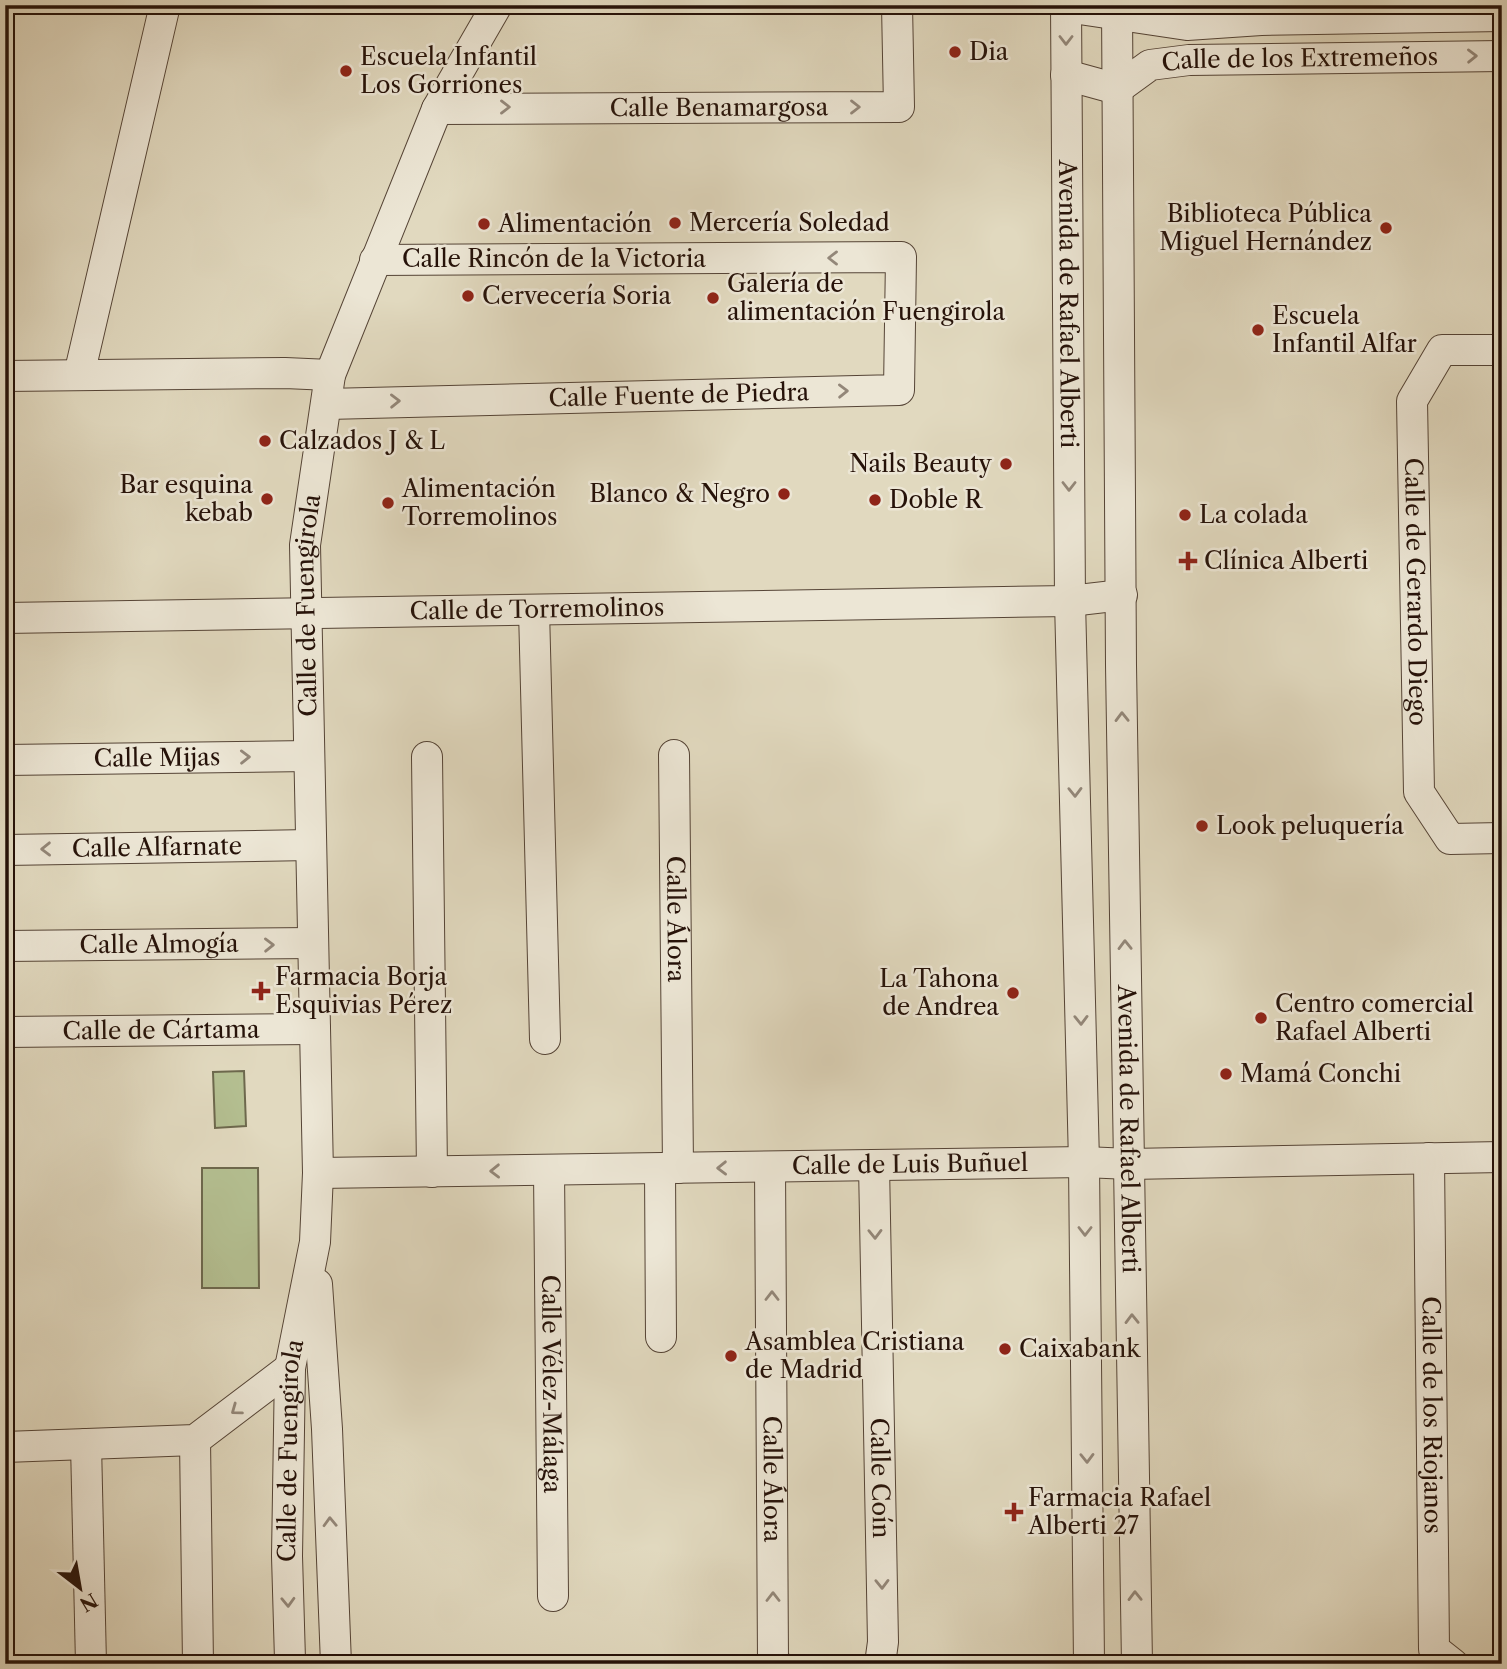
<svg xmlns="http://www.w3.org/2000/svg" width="1507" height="1669" font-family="'Libre Caslon Text',serif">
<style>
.grass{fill:#b4bf91;stroke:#6d684d;stroke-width:2}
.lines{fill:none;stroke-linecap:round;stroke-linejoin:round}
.street-casing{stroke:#554436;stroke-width:32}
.street{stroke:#ece6d5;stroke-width:30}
.oneway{stroke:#938779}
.poi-dot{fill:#8f2418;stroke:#ece6d5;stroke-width:2.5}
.labels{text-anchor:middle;stroke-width:5;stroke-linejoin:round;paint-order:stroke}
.poi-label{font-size:24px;fill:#261209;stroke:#ece6d5;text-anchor:start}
.street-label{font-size:24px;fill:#261209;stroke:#ece6d5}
</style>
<rect width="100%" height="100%" fill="#e1d9bf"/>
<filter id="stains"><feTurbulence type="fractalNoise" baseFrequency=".00286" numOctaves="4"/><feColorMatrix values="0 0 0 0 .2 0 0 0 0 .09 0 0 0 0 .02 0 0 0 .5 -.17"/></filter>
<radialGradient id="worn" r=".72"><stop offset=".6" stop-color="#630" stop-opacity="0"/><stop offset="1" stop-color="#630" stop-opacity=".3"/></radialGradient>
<path class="grass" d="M244,1071l2,55 -31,2 -2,-56z
M202,1168h56l1,120h-57z"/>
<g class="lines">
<g class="street-casing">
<g id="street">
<path id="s1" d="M1066,5l4,596 14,561 5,502"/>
<path id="s2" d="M1117,5l4,660 16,999"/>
<path d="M1066,7l121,18 74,-5 241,-4"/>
<path d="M1066,75l51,14"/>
<path id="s3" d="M1117,89l33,-24 39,-5 313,-4"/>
<path id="s4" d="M437,109l462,-2 -2,-102"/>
<path id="s5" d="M1502,350h-60l-30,51 7,391 31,47 52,-1"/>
<path d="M79,375l86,-370"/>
<path d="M5,376l280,-3 45,2"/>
<path id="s6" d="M327,404l572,-14 2,-133 -526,3"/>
<path d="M534,610l11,429"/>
<path id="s7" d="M5,618l1065,-17 52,-6"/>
<path id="s8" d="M674,755l4,413"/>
<path d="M427,757l5,415"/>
<path id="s9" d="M5,760l304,-4"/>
<path id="s10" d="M5,850l305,-5"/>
<path id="s11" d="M5,946l308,-3"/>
<path id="s12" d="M5,1032l310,-3"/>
<path id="s13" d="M1429,1158l5,491 19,15"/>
<path id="s14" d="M874,1165l9,477 -3,22"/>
<path id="s15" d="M770,1167l3,492 4,5"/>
<path d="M660,1169l1,168"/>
<path id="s16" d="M549,1170l4,426"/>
<path id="s17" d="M318,1173l766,-11 46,2 372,-7"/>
<path d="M317,1284l10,145 9,235"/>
<path d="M195,1440l3,224"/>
<path d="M86,1444l5,220"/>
<path d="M5,1447l190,-7 95,-72"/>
<path id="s18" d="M292,1664l-2,-4 -3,-104 3,-188 25,-126 3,-69 -13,-628 25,-170 107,-266 60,-104"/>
</g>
</g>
<use href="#street" class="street"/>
</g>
<defs><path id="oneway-chevron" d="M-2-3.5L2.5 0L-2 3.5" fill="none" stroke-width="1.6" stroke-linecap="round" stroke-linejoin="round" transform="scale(1.75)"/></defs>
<g class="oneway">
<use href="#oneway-chevron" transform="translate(1066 40) rotate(90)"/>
<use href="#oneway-chevron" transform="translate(1472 56) rotate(-1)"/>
<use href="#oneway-chevron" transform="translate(505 107)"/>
<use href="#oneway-chevron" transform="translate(855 107)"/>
<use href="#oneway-chevron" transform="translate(833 258) rotate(180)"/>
<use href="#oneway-chevron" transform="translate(843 391) rotate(-1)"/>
<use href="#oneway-chevron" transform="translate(395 401) rotate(-1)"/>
<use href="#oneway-chevron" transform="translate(1069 486) rotate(90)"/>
<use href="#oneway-chevron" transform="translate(1122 717) rotate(-91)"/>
<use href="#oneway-chevron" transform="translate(245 757) rotate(-1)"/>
<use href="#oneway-chevron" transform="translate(1075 792) rotate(89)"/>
<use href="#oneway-chevron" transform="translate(46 849) rotate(179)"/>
<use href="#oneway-chevron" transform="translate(269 945) rotate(-1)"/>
<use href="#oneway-chevron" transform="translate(1125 945) rotate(-91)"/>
<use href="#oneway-chevron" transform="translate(1081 1020) rotate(89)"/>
<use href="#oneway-chevron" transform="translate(722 1168) rotate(179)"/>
<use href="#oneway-chevron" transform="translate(495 1171) rotate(179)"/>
<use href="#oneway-chevron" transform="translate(1085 1231) rotate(90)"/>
<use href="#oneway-chevron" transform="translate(875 1234) rotate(89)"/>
<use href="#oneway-chevron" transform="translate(772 1296) rotate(-90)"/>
<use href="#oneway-chevron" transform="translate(1132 1319) rotate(-91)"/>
<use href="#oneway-chevron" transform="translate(236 1410) rotate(144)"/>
<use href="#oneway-chevron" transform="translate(1087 1458) rotate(89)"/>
<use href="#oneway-chevron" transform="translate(330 1522) rotate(-92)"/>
<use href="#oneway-chevron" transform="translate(882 1584) rotate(89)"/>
<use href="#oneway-chevron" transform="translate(1135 1596) rotate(-91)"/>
<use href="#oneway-chevron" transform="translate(773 1597) rotate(-90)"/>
<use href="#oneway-chevron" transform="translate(288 1602) rotate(88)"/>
</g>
<g class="poi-dot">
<circle cx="955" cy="52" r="7"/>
<circle cx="346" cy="71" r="7"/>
<circle cx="675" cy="223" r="7"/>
<circle cx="484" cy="224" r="7"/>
<circle cx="1386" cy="228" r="7"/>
<circle cx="468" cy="296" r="7"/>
<circle cx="713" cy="298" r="7"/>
<circle cx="1258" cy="330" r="7"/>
<circle cx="265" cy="441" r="7"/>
<circle cx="1006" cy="464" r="7"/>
<circle cx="784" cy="494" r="7"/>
<circle cx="267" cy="499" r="7"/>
<circle cx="875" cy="500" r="7"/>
<circle cx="388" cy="503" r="7"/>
<circle cx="1185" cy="515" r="7"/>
<path d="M1184.5 550.5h7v7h7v7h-7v7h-7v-7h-7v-7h7z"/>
<circle cx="1202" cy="826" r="7"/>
<path d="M257.5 980.5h7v7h7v7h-7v7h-7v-7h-7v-7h7z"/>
<circle cx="1013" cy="993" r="7"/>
<circle cx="1261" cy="1018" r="7"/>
<circle cx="1226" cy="1074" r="7"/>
<circle cx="1005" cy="1349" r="7"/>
<circle cx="731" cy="1356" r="7"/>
<path d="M1010.5 1501.5h7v7h7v7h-7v7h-7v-7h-7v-7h7z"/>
</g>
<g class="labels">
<g class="poi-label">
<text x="969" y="60">Dia</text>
<text x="360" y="65">Escuela Infantil<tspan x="360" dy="28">Los Gorriones</tspan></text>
<text x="1372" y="222" text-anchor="end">Biblioteca Pública<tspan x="1372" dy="28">Miguel Hernández</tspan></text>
<text x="689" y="231">Mercería Soledad</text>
<text x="498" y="232">Alimentación</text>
<text x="727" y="292">Galería de<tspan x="727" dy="28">alimentación Fuengirola</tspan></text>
<text x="482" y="304">Cervecería Soria</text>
<text x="1272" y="324">Escuela<tspan x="1272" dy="28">Infantil Alfar</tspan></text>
<text x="279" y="449">Calzados J &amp; L</text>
<text x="992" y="472" text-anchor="end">Nails Beauty</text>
<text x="253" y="493" text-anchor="end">Bar esquina<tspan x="253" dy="28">kebab</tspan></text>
<text x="402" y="497">Alimentación<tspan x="402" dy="28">Torremolinos</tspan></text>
<text x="770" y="502" text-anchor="end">Blanco &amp; Negro</text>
<text x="889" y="508">Doble R</text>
<text x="1199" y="523">La colada</text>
<text x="1204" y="569">Clínica Alberti</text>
<text x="1216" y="834">Look peluquería</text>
<text x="275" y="985">Farmacia Borja<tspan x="275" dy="28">Esquivias Pérez</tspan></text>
<text x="999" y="987" text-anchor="end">La Tahona<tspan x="999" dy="28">de Andrea</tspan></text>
<text x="1275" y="1012">Centro comercial<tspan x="1275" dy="28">Rafael Alberti</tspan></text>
<text x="1240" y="1082">Mamá Conchi</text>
<text x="745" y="1350">Asamblea Cristiana<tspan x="745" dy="28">de Madrid</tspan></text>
<text x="1019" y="1357">Caixabank</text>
<text x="1028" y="1506">Farmacia Rafael<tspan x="1028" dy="28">Alberti 27</tspan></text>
</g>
<g class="street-label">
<text dy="8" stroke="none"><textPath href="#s3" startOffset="191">Calle de los Extremeños</textPath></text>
<text dy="8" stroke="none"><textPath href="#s4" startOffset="282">Calle Benamargosa</textPath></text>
<text x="554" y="267">Calle Rincón de la Victoria</text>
<text dy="8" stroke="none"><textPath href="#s1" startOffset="299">Avenida de Rafael Alberti</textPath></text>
<text dy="8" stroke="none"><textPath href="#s6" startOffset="352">Calle Fuente de Piedra</textPath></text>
<text dy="8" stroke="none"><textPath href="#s5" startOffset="310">Calle de Gerardo Diego</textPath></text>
<text dy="8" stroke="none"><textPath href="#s18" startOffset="1062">Calle de Fuengirola</textPath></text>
<text dy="8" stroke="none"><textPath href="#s7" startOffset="532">Calle de Torremolinos</textPath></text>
<text dy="8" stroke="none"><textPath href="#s9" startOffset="152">Calle Mijas</textPath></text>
<text dy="8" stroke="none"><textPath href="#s10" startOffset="152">Calle Alfarnate</textPath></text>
<text dy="8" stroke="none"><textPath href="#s8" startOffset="164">Calle Álora</textPath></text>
<text dy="8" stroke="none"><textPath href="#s11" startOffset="154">Calle Almogía</textPath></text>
<text dy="8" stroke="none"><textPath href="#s12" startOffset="156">Calle de Cártama</textPath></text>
<text dy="8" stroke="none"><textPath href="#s2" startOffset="1124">Avenida de Rafael Alberti</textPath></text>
<text dy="8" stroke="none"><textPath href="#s17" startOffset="592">Calle de Luis Buñuel</textPath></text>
<text dy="8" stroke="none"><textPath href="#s16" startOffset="214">Calle Vélez-Málaga</textPath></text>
<text dy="8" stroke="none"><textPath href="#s13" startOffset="257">Calle de los Riojanos</textPath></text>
<text dy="8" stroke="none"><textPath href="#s18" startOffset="214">Calle de Fuengirola</textPath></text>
<text dy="8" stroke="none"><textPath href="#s14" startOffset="313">Calle Coín</textPath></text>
<text dy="8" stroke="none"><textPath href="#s15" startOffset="312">Calle Álora</textPath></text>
</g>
</g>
<rect width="1507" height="1669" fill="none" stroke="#e1d9bf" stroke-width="28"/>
<rect x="7" y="7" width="1493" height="1655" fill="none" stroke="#261209" stroke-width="3.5"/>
<rect x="14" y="14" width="1479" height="1641" fill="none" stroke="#261209" stroke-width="2"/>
<g transform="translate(80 1588) rotate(149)" stroke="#ece6d5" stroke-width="5" paint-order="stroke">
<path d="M0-5L12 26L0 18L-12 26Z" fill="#261209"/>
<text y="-10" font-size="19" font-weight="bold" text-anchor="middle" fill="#261209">N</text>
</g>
<rect width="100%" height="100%" filter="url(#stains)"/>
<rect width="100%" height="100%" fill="url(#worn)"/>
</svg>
